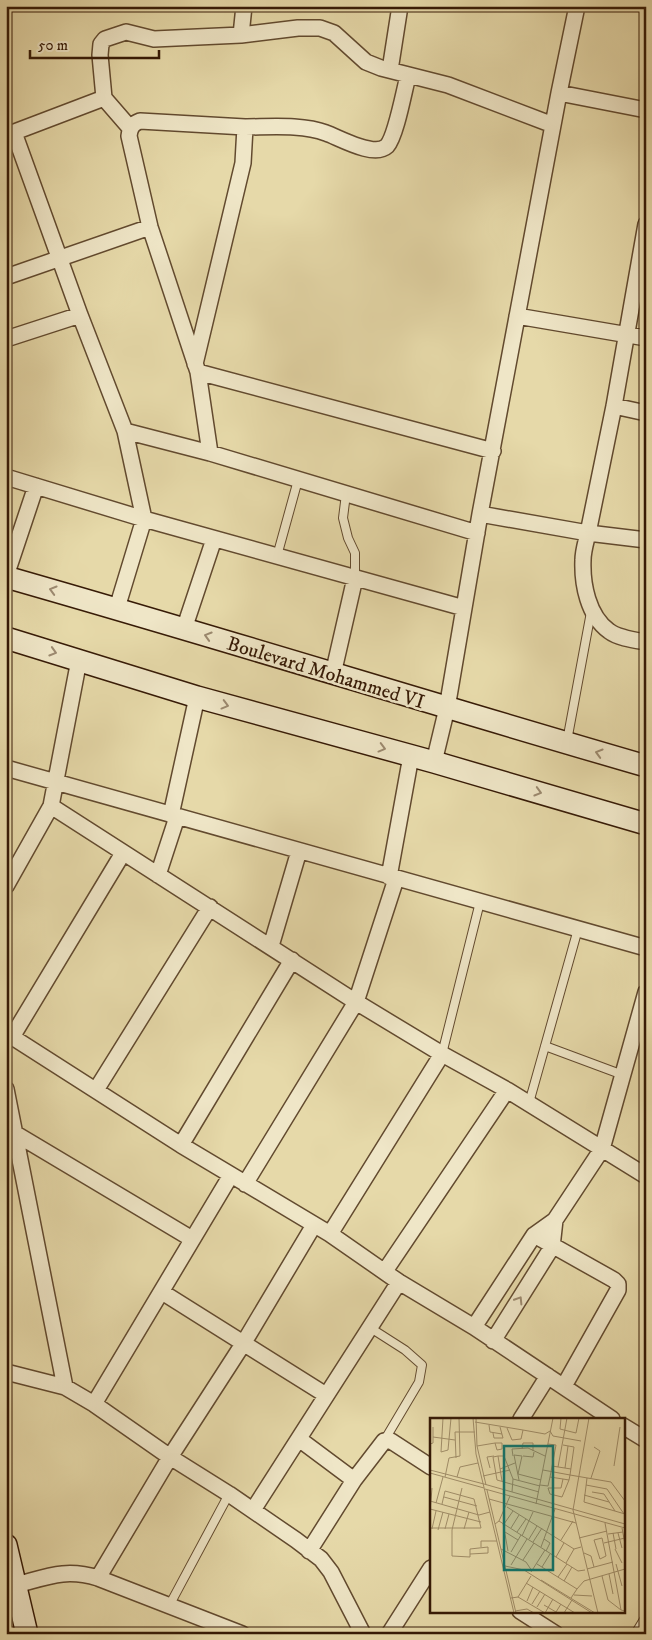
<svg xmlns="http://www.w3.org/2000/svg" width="652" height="1640" font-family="'IM FELL DW Pica',serif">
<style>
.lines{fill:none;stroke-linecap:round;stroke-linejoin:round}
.lane-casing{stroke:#624a2f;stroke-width:10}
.street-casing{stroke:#624a2f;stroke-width:18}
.secondary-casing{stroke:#361a06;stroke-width:24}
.lane{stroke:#efe6c7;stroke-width:8}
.street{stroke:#efe6c7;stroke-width:15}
.secondary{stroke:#efe6c7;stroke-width:21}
.oneway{stroke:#9c8a70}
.labels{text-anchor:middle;stroke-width:5;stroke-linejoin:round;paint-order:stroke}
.street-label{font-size:20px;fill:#361a06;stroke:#efe6c7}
.inset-road{fill:none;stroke:#a08d68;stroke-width:1}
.view{fill:#0f766e;fill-opacity:0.15;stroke:#0f766e;stroke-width:2.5}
.inset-edge{fill:none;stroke:#361a06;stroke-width:2.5}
</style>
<rect width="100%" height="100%" fill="#e6d9a9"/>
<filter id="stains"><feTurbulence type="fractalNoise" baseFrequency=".004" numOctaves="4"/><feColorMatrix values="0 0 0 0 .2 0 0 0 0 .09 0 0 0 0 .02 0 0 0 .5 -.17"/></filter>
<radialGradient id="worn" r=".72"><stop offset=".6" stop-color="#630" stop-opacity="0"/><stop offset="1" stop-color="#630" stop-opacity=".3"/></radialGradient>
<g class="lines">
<g class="lane-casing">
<path id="lane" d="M346,494l-3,24 5,20 7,15v25
M277,556l21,-76
M567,741l24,-129
M545,1046l78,29
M442,1054l38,-152
M529,1103l49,-174
M369,1327l36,23 17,15 -3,17 -35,59
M169,1606l60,-112
M635,1634l11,-18"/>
</g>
<g class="street-casing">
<path id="street" d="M241,35l3,-29
M390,70l10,-64
M559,93l87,17
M245,127c24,0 58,-3 81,6 14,5 48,25 61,13 9,-10 17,-55 21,-70
M130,128l-26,-30 -4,-43 1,-11 4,-5 21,-7 28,7 87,-4 57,-7h22l14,5 32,29 15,6 67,17 105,40
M6,133h6l4,5 64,177 45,116 19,88 -27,89
M12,133l92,-35
M6,277l144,-50
M517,316l129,22
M6,339l74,-24
M195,364l48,-201 2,-36 -105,-6c-8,3 -10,7 -11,15l21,91 48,145 12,81
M198,372l295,79
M614,406l32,7
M125,431l85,22 267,80
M6,477l138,42 320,89
M480,514l108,19 26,-127 32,-182
M646,540l-58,-7c-2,9 -5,18 -5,27 -1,24 5,56 26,71 9,7 25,9 37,11
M6,576l30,-90
M184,629l30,-90
M333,674l22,-96
M434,762l13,-54 33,-194 79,-421 18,-87
M6,768l640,180
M51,806l305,196 86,52 65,36 139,86
M171,815l26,-118
M158,875l19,-58
M389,877l22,-121
M6,886l45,-80 28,-146
M271,946l28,-95
M6,1033l175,112 149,89 69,48 75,45 138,92
M12,1037l111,-184
M6,1089l59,298
M96,1090l114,-183
M16,1134l176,105
M181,1145l111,-185
M245,1184l111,-182 40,-123
M330,1234l112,-180
M534,1235l80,45 4,4v6l-54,96
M385,1271l122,-181
M162,1292l164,103
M474,1327l60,-92 21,-15 47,-71 44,-157
M493,1341l59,-94 3,-27
M6,1372l59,15 29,17 76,53 59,37 67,46 25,19 10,13 32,62
M94,1404l137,-229
M521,1419l27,-43
M623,1426l23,14
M299,1439l55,41 30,-39h7l40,26
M253,1510l146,-228
M309,1551l45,-71
M98,1578l72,-121 73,-113 71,-119
M16,1585c31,-8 49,-17 82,-7l144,56
M520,1611l36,23
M389,1634l42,-66"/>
</g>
<g class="secondary-casing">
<path id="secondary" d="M6,577c214,61 426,127 640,189
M6,638l191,59 237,65 212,62
M6,1545l21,89"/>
</g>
<use href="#lane" class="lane"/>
<use href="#street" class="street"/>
<use href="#secondary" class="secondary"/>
</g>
<defs><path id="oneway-chevron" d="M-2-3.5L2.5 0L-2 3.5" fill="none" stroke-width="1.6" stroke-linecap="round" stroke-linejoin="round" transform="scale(1.25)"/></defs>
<g class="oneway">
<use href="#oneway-chevron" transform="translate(53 590) rotate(-164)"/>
<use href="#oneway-chevron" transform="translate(208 636) rotate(-163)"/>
<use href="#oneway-chevron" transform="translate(53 652) rotate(17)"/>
<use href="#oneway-chevron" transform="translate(225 705) rotate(15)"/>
<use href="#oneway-chevron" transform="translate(382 748) rotate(15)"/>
<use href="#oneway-chevron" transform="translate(599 753) rotate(-164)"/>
<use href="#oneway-chevron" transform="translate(538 792) rotate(16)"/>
<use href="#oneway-chevron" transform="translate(519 1300) rotate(-58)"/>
</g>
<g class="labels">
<g class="street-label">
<text transform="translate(326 672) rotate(17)" y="7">Boulevard Mohammed VI</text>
</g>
</g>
<g transform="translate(430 1418)">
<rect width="195" height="195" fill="#e6d9a9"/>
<path class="inset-road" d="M13,0l-2,34 7,-2 3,-32M43,0l3,36 38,159M46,0l1,28 9,39M131,0l-1,11 16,4 3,-15M159,0l-16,92 25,103M45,4l48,8M59,7l1,7 12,2M77,10l5,12 9,-1 2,-9 22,4 5,-3 3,5 28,5M63,15l1,5h9l-3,-11M3,19l22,3M0,26l3,-1v-16M47,28l18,-3h7v6l-5,1 -2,-7M92,31l1,-6h10v8M68,38l-5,1 4,23 42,12M83,38l-1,-7 16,-1 17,8M93,38l10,1 1,-5M26,40l-1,-26h20M122,48l19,3M184,48l6,-39M128,49l9,-49M60,50l-3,-11 7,-1M135,50l3,-22M70,51l15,-6M0,52l54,14M113,52l27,5 4,-28 -11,-2M0,55l54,15M88,56l4,-18 -8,-1 5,25M88,56l23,6M53,58l27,-6M15,59l4,-19 11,-2 -1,-38M27,59l3,-10 18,-4M120,59l13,2 -2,9h-13l2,6 12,3 7,-17 -6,-1M157,60l-3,24 41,12M161,60l9,-27 -6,-4M83,61l27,7M139,62l1,-5 41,7 14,19M72,63l-4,-25h6l9,23 -1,13M54,66l141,40M110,67l8,1 2,-9 6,-32 -8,-1M156,67l21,4 17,25M32,70l-10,42v26l18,1v-8l18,-2v6l-18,1M55,71l140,39M57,72l29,123M162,74l12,2 11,17M154,77l25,7M14,79l33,9M59,81l87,24M0,83l49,14 11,-3M6,85l7,-26M106,86l17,-86M77,89l67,42 7,-2M0,91l51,13M0,94l2,-24M69,103l11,-25M73,105l5,28M175,105l16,87 4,1M65,106l4,-3 79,50 7,-1M74,106l9,-13M0,110h51l-7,-29 -29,-8 -3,13M81,110l8,-13M192,110l3,16M2,111l4,-18M15,111l4,-15M34,111l5,-17M8,112l5,-18M75,114l13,8M87,114l9,-13M183,115l3,16M188,115l4,15M178,116l15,-2M92,118l11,-24M149,120l28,-7M172,120l4,18 -6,3 -6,-19zM99,121l8,-13M114,121l6,4 -4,8M131,122l12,-19M103,124l9,-14M174,125l21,-5M51,129v-6h16M111,129l14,-38M71,131l25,13 6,9M185,131l7,14M81,134l10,-17M154,135l7,3 3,11M126,139l8,-14M93,142l11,-17M136,145l8,-14M107,146l40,25 -6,9M186,146l6,22M81,147l16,-26M75,148l19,4 68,43M112,149l8,-13M157,151l26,-7M101,154l14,-22M179,156l4,20M172,158l6,24 13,10M128,159l9,-13M111,162l54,33M134,163l8,-14M96,165l49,30M147,171l7,-8 41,-12M144,177l18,1M88,179l27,16M81,180l7,-1 13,-21M97,183l6,-14M102,186l8,-13M114,187l12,7 5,-8M107,189l8,-13M85,193l12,-2 7,4M115,195l8,-14M134,195l8,-13"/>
<path class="view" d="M74,28h49v124h-49z"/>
<rect width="195" height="195" class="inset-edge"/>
</g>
<rect width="652" height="1640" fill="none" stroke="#e6d9a9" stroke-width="25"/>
<rect x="8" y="8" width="637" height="1625" fill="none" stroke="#361a06" stroke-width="2.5"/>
<rect x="12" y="12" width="627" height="1615" fill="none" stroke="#361a06"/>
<path d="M30 50v8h129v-8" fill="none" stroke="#361a06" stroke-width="2.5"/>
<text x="38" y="50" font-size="15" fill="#361a06" stroke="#efe6c7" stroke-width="4" paint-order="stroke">50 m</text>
<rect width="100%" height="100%" filter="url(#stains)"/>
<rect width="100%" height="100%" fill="url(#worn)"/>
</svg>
